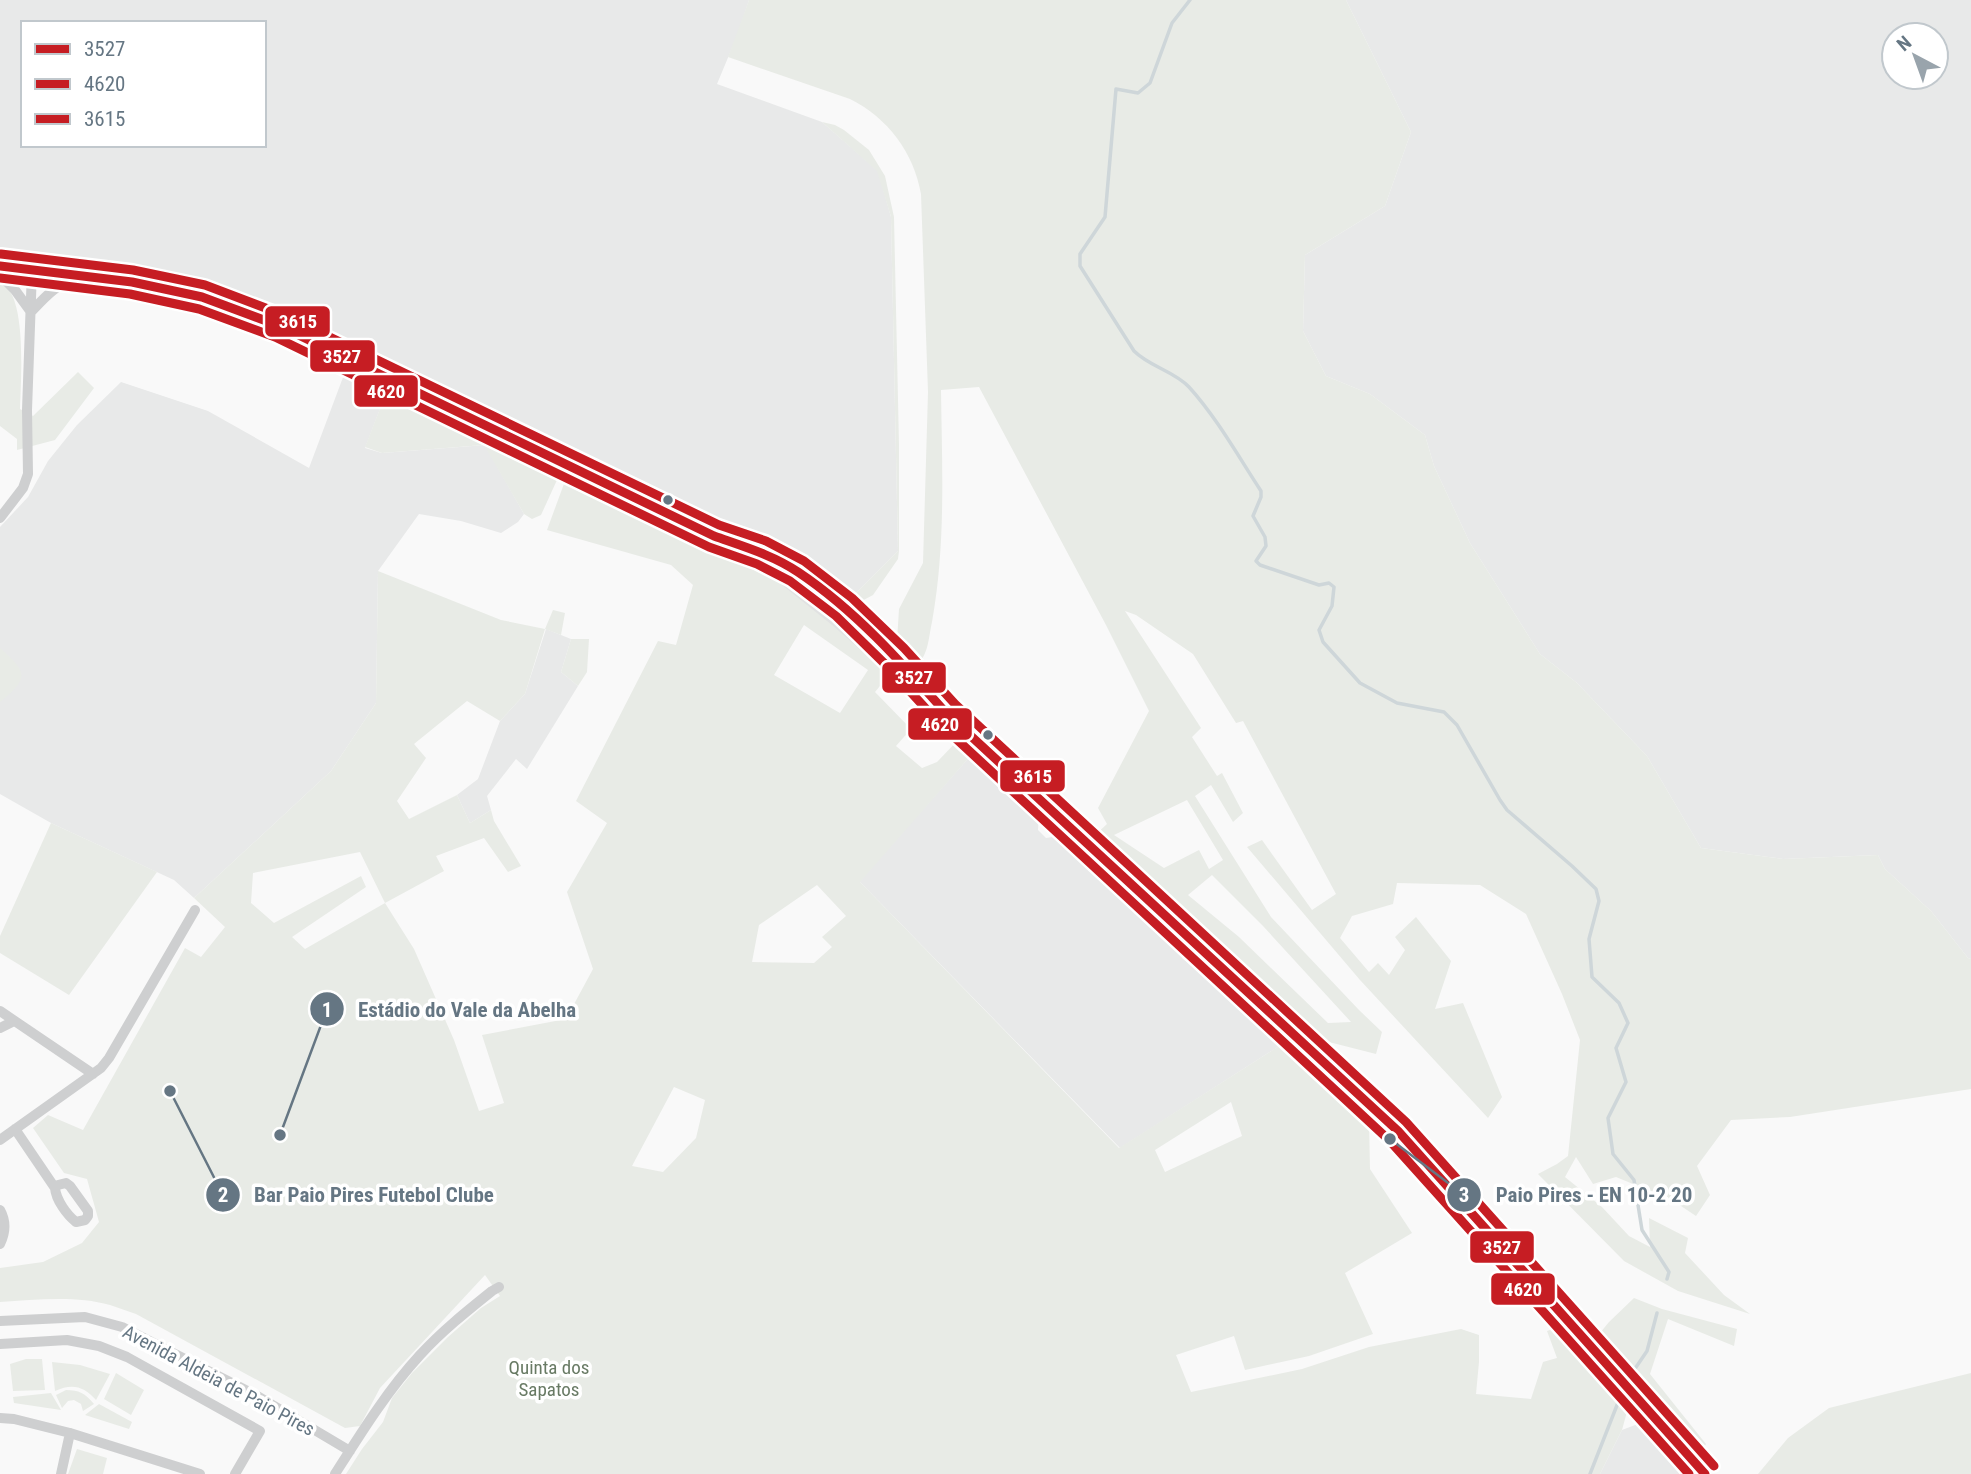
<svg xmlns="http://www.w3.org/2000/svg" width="1971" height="1474" font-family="'Roboto Condensed',sans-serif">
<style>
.built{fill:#e8e9e9;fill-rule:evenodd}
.green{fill:#e8ebe6;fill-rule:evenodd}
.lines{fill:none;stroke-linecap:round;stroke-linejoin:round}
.stream{stroke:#ced6d9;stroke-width:3.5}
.minor{stroke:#cecfd0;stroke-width:10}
.major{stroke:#e1e2e2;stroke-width:14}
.bus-1-casing{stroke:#fff;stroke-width:14}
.bus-2-casing{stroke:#fff;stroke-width:14}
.bus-3-casing{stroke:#fff;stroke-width:14}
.bus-1{stroke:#c61d23;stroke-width:9}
.bus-2{stroke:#c61d23;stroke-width:9}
.bus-3{stroke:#c61d23;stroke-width:9}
.bus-dot{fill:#657683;stroke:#fff;stroke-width:2.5}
.labels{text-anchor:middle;stroke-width:7;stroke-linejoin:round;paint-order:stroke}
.park-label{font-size:19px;fill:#687a64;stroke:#fff}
.street-label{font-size:19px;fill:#657683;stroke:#fff}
.leader{fill:none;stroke:#657683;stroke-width:2.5}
.callout-dot{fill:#657683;stroke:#fff;stroke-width:2.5}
.mark-label{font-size:21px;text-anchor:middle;font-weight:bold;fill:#fff}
.callout-label{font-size:21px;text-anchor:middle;font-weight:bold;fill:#657683;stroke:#fff;stroke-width:7;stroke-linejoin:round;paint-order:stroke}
.line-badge{stroke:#fff;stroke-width:2.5}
.badge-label{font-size:19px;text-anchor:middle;font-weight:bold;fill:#fff}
</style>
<rect width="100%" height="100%" fill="#f9f9f9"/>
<path class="built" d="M0,0h749l-12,36 -20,48 105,38 56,49 13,46 7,334 -50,50 -70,-54 -160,-78h-10l-162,-76 -230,-111 -216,-31zM23,23h241v122h-241z
M1346,0h625v959l-3,-1 -37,-47 -46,-42 -7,-14 -95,4 -82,-11 -54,-92 -70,-73 -37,-29 -70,-111 -36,-77 -9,-31 -55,-41 -44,-18 -23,-45 2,-76 80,-49 26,-74zM1894,35h42v42h-42z
M348,364l40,24 -23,60 17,5 103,-8 39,69 -6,8 -17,11 -40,-12 -42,-7 -41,57 -2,132 -45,68 -137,127 -20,-18 -123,-57 -51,-29v-267l28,-30 20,-36 29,-36 44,-43 87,29 101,57z
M546,629l25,10 -10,33 17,14 -51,83 -11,-10 -29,37 4,14 -21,13 -13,-28 21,-16 22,-58 25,-27z
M974,752l65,59 -1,19 8,8 20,-3 116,109v14l11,9 13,-1 81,75 -167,107 -261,-267z
M1643,1422l43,52h-86l22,-44z"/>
<path class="green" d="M749,0h597l65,132 -26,74 -80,49 -2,76 23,45 44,18 55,41 9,31 36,77 70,111 37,29 70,73 54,92 82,11 95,-4 7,14 46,42 37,47 3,1v130l-181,28 -59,3 -34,46 13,29 -14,21 -24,-16 -56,-23 -23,7 -17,-27 -11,20 37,30 27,29 21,11 -1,-29 39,20 -3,15 39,42 26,19 -72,-23 -54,-30 -86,-87 19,-10 11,-8 12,-116 -18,-46 -36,-80 -46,-29 -83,-2 -4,21 -41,12 -12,22 29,34 9,-9 11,12 16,-25 -10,-13 21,-20 35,44 -16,48 28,-6 39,94 -14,21 -128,-138 -113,-133 15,-7 50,70 24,-16 -93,-173 -7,2 -43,-69 -57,-39 -11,-4 76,117 -9,9 25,39 5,-3 21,40 -10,9 -22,-37 -16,11 76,121 88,93 23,22 -6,22 -55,-14 -227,-204 13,-12 -9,-16 51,-97 -43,-86 -127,-238 -38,3c1,77 5,155 -9,232 -4,18 -3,31 -16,45l-9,-10 -10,-16 2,-32 24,-46 5,-171 -7,-198c-7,-41 -33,-76 -71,-95l-122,-42zM1187,800l36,60 -14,9 -10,-19 -35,18 -50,-33zM1212,875l51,51 88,96 -23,1 -89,-86 -51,-42z
M822,122l13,3 9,5 25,20 16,26 9,41 5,228v106l-1,8 -25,36 -15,8 -10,-2 50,-50 -7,-334 -14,-46z
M0,281c3,3 9,8 11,12 14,26 10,86 9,116l13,7 45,-44 16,16 -39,52 -38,10v-11l-17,-13z
M388,388l97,48 72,44 -16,35 -9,4 -8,-5 -40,-69 -102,8 -17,-6z
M577,478l191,95 47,36 74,66 -14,17 36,37 -15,17 26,22 15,-6 24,-25 13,15 -114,130 259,266 168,-107 82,79 1,49 42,64 -67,40 28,61 -64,22 -64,14 -11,-34 -58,19 15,37 111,-23 67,-22 92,-18 18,6v27l-3,32 55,5 12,-37 14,-4 -10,-27 12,-4 53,57 16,24 -6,22 -22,44h-1254l16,-25 21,-27 9,-24 20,-25 36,-36 33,-29 19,-12 -15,-21 -105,113 -20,38 -15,2 -209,-114c-9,-3 -17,-6 -26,-9 -35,-10 -75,-5 -110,-3v-34l43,-6 39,-19 17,-21 -12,-43 -23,-6 -31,-45 15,-13 35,15 102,-182 16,9 24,-30 -31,-29 137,-127 45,-68 2,-132 123,49 44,9 8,-19 12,3 -4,22 -16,-6 -20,65 -25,27 -33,-20 -53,43 12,14 -29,43 12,18 48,-24 13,28 21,-13 3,11 27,45 -13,6 -24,-34 -48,18 8,15 -59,32 29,46 40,91 25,71 25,-8 -22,-68 84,-16 27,-50 -26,-77 40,-69 -31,-22 82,-160 18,4 17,-60 -22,-20 -124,-35 18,-49zM804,625l64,45 -28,43 -66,-38zM360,852l25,51 -80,46 -13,-12 74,-50 -5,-11 -87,47 -23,-20 2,-30zM817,885l29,31 -24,21 10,10 -18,16 -62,-1 7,-37zM674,1087l31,13 -9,38 -33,34 -31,-6zM1231,1102l11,34 -77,36 -10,-22z
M571,639h18l-2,33 -9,14 -17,-14z
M0,648c27,24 30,30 0,54z
M51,823l106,49 -88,123 -69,-42v-17z
M1634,1298l28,11 75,20 -3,17 -66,-27 -18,55 56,70 -5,9 -106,-114 14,-17z
M26,1359h16l3,31 -32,1 -3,-27z
M52,1362l28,3 30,9 -14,26c-12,-14 -24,-17 -41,-9z
M116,1373l28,17 -13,25 -27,-16z
M1971,1373v101h-213l30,-36 41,-30z
M66,1390c13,0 19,3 28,14l-11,7 -2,-7 -7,-4 -6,1 -6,7 -6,-13z
M51,1393l10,17 -47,-7 -1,-6z
M99,1404l33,18 -3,7 -44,-14z
M77,1449l30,9 -4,16h-35z"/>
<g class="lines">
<path class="stream" d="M1190,0l-18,23 -22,60 -12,10 -22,-4 -11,128 -25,37v12l54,85c16,16 40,20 55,36 28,31 49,69 72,104v6l-8,19 12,21 1,9 -10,15 4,4 59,20 10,-2 5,4 -2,19 -13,24 4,12 37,41 37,20 47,9 13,13 43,75 7,10 65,56 24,23 3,12 -10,38 3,38 27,26 9,20 -12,25 10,34 -18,36 5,36 21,26 8,50 27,42 -2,7
M1630,1376l17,-25 10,-38
M1590,1474l31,-79"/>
<path class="minor" d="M0,275l15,15 16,22
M31,312c14,-15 26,-29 47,-34
M0,518l23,-30 5,-14 -1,-64 5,-140
M0,1011l93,63
M0,1028l14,-7
M15,1129l40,59c1,12 12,27 21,34l9,-2 3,-4v-5l-18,-25 -4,-3 -8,2 -3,3
M0,1140l101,-72 8,-10 86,-148
M0,1210c6,11 6,22 0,34
M0,1321l85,-4 37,10 137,70 91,54
M0,1344l67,-4 32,6 28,11 133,74 -25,43
M0,1418l14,1 56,14 130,41
M61,1474l9,-41
M335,1474c26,-41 52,-83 85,-119 22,-24 47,-44 72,-64l7,-4"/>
<path class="major" d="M0,266l132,16 70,15 78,29 440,214
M714,536l48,17 35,18 47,36 51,49 51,57 452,418 307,343
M744,554l38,22 55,44 77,68"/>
<g class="bus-1-casing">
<path id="bus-1" d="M0,266l132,16 70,15 78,29 434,210c28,10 59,19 84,36 57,38 103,90 148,141l452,418 307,343"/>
</g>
<g class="bus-2-casing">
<path id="bus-2" d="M0,278l130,16 69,15 76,28 434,210 48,17 33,17 46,35 50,49 52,57 451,418 300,334"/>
</g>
<g class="bus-3-casing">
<path id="bus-3" d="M1,254l132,16 72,15 79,30 435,210 47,16 38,20 48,37 52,50 51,56 451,418 308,344"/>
</g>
<use href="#bus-1" class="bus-1"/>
<use href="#bus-2" class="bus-2"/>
<use href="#bus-3" class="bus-3"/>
</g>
<g class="bus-dot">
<circle cx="668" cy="500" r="6"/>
<circle cx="988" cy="735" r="6"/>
</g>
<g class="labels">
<g class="park-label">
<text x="549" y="1374">Quinta dos<tspan x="549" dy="22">Sapatos</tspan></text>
</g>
<g class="street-label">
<text transform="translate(219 1380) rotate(28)" y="7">Avenida Aldeia de Paio Pires</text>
</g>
</g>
<path class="leader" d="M280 1135L327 1009M170 1091L223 1195M1390 1139L1464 1195"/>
<g class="callout-dot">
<circle cx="280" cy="1135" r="7"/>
<circle cx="170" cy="1091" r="7"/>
<circle cx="1390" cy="1139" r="7"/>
<circle cx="327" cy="1009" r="18"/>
<circle cx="223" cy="1195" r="18"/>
<circle cx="1464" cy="1195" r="18"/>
</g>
<g class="mark-label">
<text x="327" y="1017">1</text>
<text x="223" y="1202">2</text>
<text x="1464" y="1202">3</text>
</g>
<g class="callout-label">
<text x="467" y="1017">Estádio do Vale da Abelha</text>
<text x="374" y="1202">Bar Paio Pires Futebol Clube</text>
<text x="1594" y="1202">Paio Pires - EN 10-2 20</text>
</g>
<g class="line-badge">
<rect x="264" y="305" width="67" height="33" rx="7" fill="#c61d23"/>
<rect x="309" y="339" width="67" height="34" rx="7" fill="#c61d23"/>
<rect x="353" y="374" width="66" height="34" rx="7" fill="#c61d23"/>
<rect x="881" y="661" width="66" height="33" rx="7" fill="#c61d23"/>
<rect x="907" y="707" width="66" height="34" rx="7" fill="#c61d23"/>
<rect x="999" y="759" width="67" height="34" rx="7" fill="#c61d23"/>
<rect x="1469" y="1230" width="66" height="34" rx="7" fill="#c61d23"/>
<rect x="1490" y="1272" width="66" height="34" rx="7" fill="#c61d23"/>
</g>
<g class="badge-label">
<text x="298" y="328">3615</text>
<text x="342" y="363">3527</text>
<text x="386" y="398">4620</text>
<text x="914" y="684">3527</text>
<text x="940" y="731">4620</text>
<text x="1033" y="783">3615</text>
<text x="1502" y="1254">3527</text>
<text x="1523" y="1296">4620</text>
</g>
<rect x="21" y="21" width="245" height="126" fill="#ffffff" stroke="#c1c8cd" stroke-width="2"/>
<rect x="35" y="44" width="35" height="10" fill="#c61d23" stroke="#c1c8cd" stroke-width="2"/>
<text x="84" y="56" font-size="21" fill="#657683">3527</text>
<rect x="35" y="79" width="35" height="10" fill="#c61d23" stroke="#c1c8cd" stroke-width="2"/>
<text x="84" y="91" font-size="21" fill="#657683">4620</text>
<rect x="35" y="114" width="35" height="10" fill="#c61d23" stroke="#c1c8cd" stroke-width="2"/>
<text x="84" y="126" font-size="21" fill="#657683">3615</text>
<g transform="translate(1915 56) rotate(319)"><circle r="33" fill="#ffffff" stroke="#c1c8cd" stroke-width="2"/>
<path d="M0-5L12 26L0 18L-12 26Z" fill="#99a4ac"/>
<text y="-10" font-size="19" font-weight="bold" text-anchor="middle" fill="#657683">N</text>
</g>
</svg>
